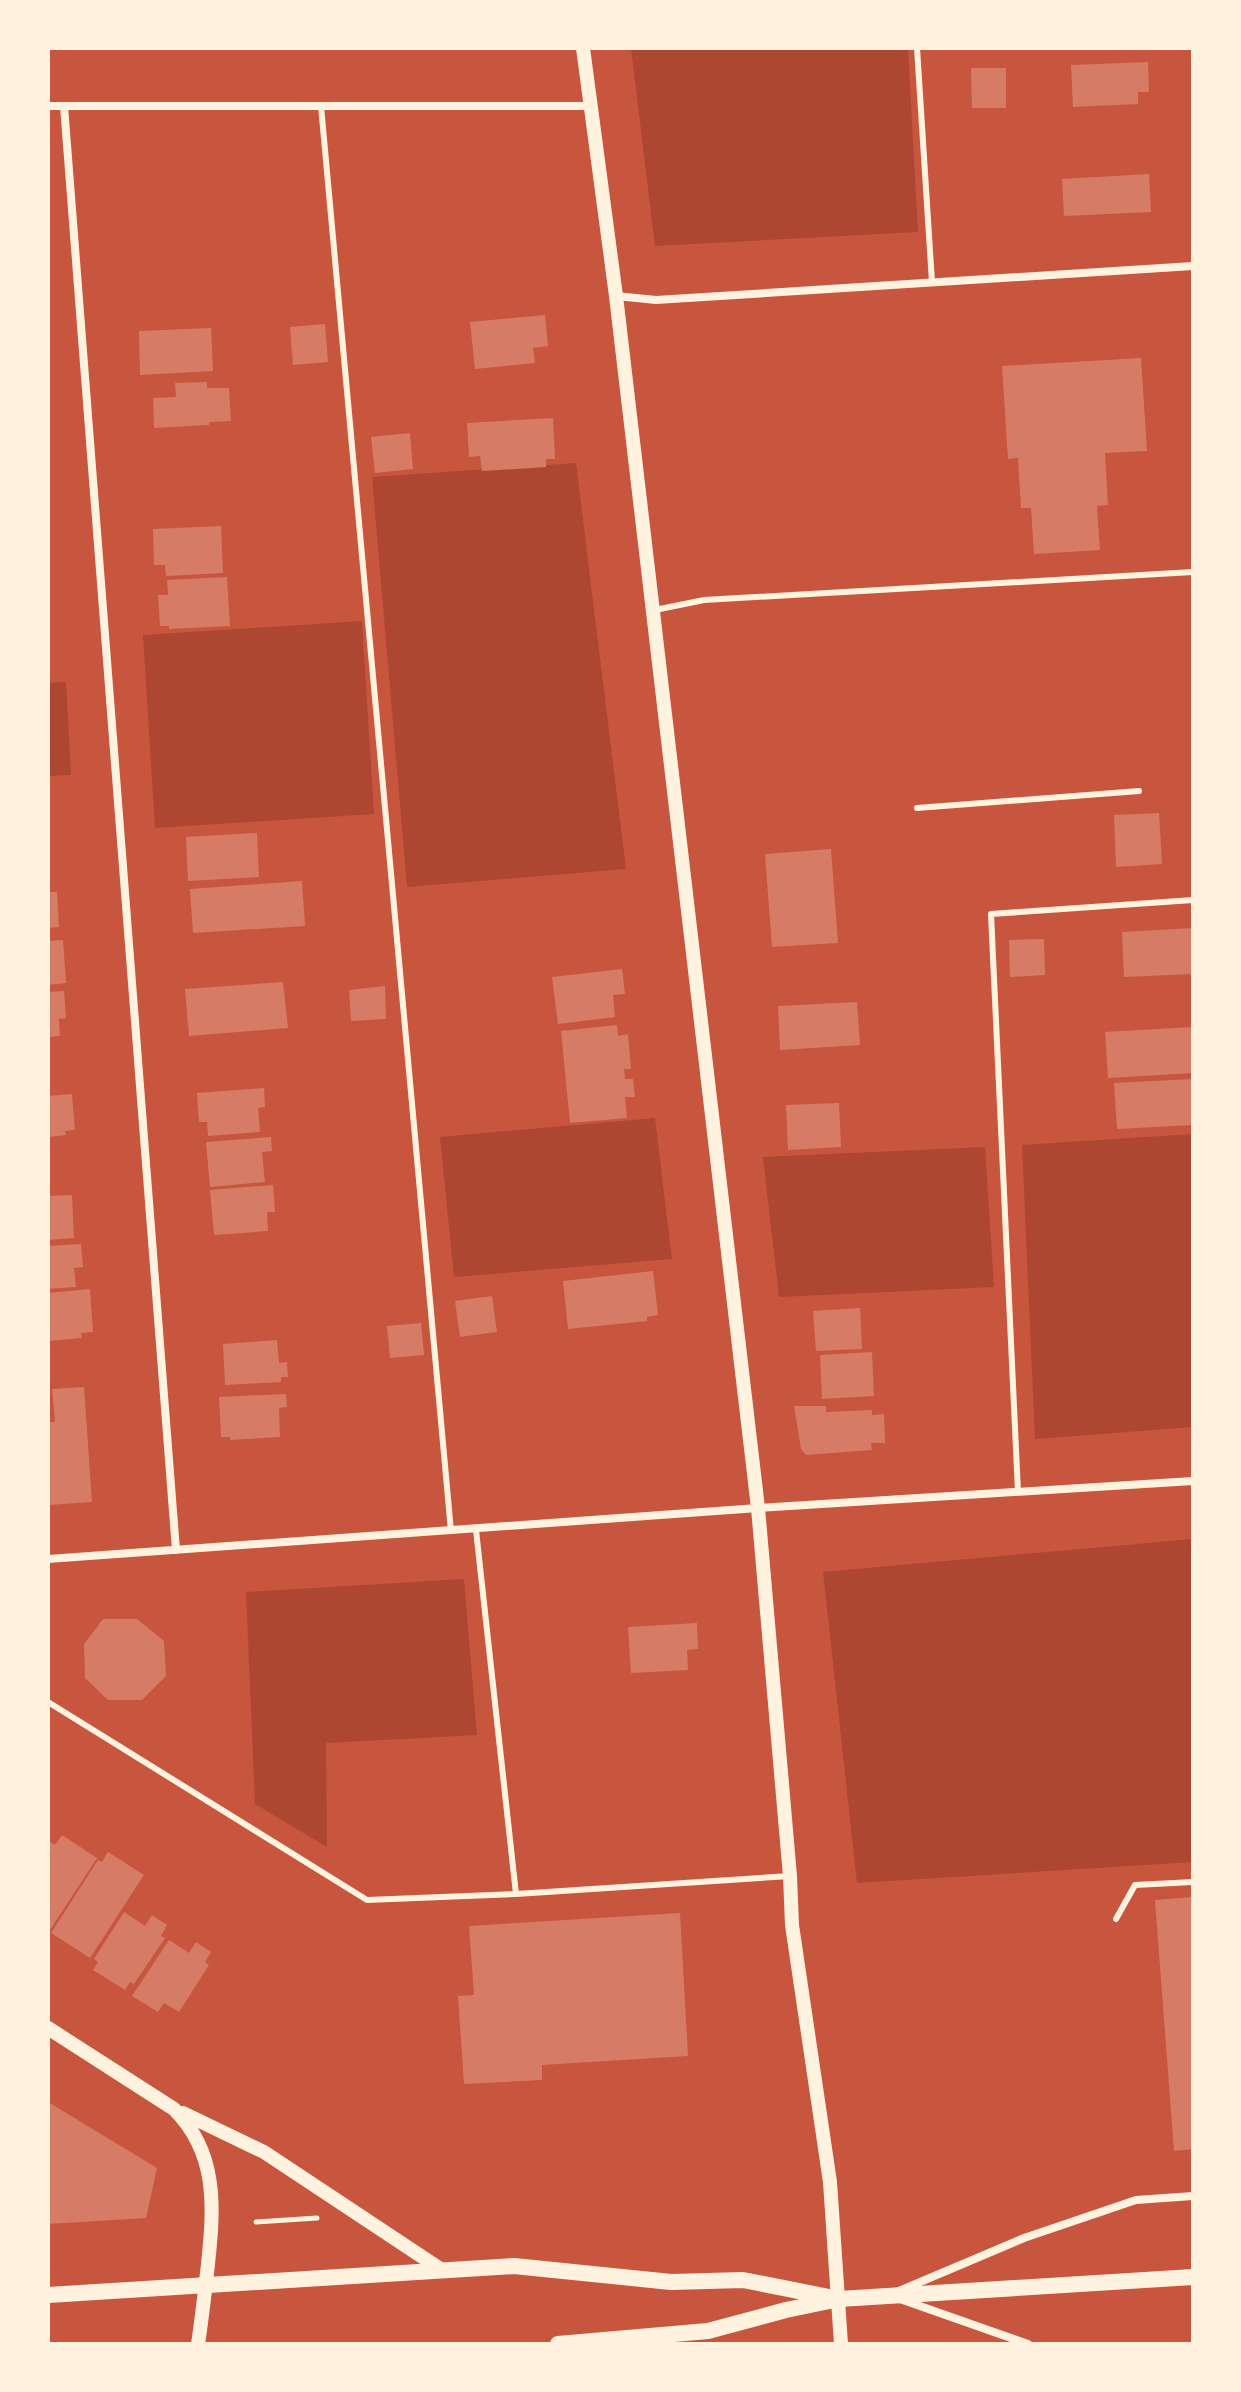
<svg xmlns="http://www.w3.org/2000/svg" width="1241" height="2392" font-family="'Source Serif 4',serif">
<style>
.green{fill:#ae4732}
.building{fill:#d67c66}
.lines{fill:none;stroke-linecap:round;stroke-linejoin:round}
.path{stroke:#fff3e0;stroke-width:5}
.service{stroke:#fff3e0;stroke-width:6}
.minor{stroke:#fff3e0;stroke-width:8}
.tertiary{stroke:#fff3e0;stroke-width:14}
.secondary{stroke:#fff3e0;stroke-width:16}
</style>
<rect width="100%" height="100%" fill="#c8553d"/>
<path class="green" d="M631,48h277l10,184 -263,14z
M576,463l50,406 -219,18 -35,-410z
M362,621l12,193 -219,14 -12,-193z
M66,682l5,93 -23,1v-93z
M655,1118l17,141 -218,18 -14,-140z
M1193,1134v293l-158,12 -13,-294z
M985,1147l9,140 -215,10 -16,-140z
M1193,1539v323l-336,21 -34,-311z
M464,1579l13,156 -151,8 1,104 -72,-43 -9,-212z"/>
<path class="building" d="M1148,62l1,30h-11v12l-65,3 -2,-42z
M971,68h35v40h-34z
M1149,174l2,38 -87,4 -2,-37z
M545,315l3,31 -15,2 2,15 -60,6 -5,-47z
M325,324l3,38 -35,3 -3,-38z
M211,328l2,43 -73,4 -1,-44z
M1141,358l6,93 -42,2 3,52 -11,1 3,44 -66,4 -3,-46h-10l-3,-50 -10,1 -6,-93z
M207,382v6h22l2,33 -22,1v3l-55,3 -1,-30 23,-1 -1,-14z
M553,418l2,41h-9v8l-64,4 -2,-15 -11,1 -2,-34z
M410,433l3,36 -38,4 -4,-36z
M221,526l2,47 -57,3 -1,-11h-11l-1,-36z
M227,577l3,49 -61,3v-3h-9l-2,-31h10l-1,-15z
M1159,813l3,51 -46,3 -2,-52z
M257,833l2,44 -71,4 -2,-44z
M831,849l7,94 -66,4 -7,-93z
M302,881l3,45 -112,7 -3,-44z
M48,892h9l2,35 -11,1z
M1193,928v46l-69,3 -2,-45z
M1044,939l1,36 -35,2 -1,-37z
M63,940l3,43 -18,2v-44z
M622,969l3,25 -12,1 2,22 -57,7 -6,-47z
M283,982l5,46 -99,8 -4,-47z
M385,986l1,33 -35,2 -2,-31z
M64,991l2,27 -7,1 1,17 -12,1v-45z
M857,1002l3,43 -80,5 -2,-44z
M617,1025l1,11 10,-2 3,35h-7l1,10h8l2,18h-10l2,21 -57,5 -9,-92z
M1193,1027v46l-85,5 -3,-46z
M1193,1079v46l-76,4 -3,-46z
M264,1088l1,19 -7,1 2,24 -52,4 -1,-14h-8l-2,-29z
M72,1094l3,36 -10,1 1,4 -18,2v-41z
M839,1103l2,44 -53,3 -2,-45z
M271,1137l1,14 -10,1 3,30 -55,5 -4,-45z
M273,1185l2,27h-8l1,19 -54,4 -4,-45z
M72,1195l2,43 -26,2v-44z
M81,1244l2,23 -9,1 2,19 -28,2v-43z
M653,1271l5,44 -11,2v4l-79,8 -5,-48z
M90,1289l3,43 -12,1 1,5 -34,3v-48z
M492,1296l5,36 -37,5 -5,-36z
M860,1308l2,41 -46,2 -3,-40z
M421,1323l3,32 -34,3 -3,-32z
M277,1340l2,23 8,-1 1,15h-7v5l-56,3 -2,-41z
M872,1352l2,44 -52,3 -2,-44z
M84,1387l8,115 -44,3v-83h7l-3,-33z
M286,1394l1,13 -8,1 1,29 -50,3v-3h-9l-2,-40z
M794,1406h32v6l46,-2v5l12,-1 1,29h-14l1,7 -66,5 -5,-6z
M103,1619h34l27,22 2,35 -24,24h-34l-23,-22 -1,-34z
M697,1623l1,26 -11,1 1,20 -57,3 -3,-46z
M62,1835l35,23 -49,75v-88l2,-3 5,3z
M108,1852l36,23 -54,83 -39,-25 47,-73 4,2z
M1193,1897v252l-19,2 -19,-251z
M124,1912l21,14 7,-11 15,10 -6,11 4,2 -31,46 -4,-2 -5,8 -32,-20 5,-8 -4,-3z
M680,1913l8,143 -146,9v15l-78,4 -6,-88 16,-1 -5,-69z
M169,1940l20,13 7,-11 15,10 -6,10 4,3 -30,47 -15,-9 -6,9 -26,-16z
M48,2102l109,66 -11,50 -98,6z"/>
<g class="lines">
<path class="path" d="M256,2222l61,-4"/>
<path class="service" d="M917,48l15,234
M321,106l130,1425
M655,610l49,-10 489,-28
M917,808l222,-17
M1018,1492l-27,-578 202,-14
M476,1530l40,364
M48,1702l319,198 149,-6 274,-18
M1116,1919l19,-34 58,-3"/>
<path class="minor" d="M48,106h542
M64,106l112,1444
M616,296l40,4 537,-34
M48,1559l710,-51 435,-27
M899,2291l125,-53 112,-38 57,-4
M900,2299l128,45"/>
<path class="tertiary" d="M583,48l33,248 142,1212 32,368 2,49 38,257 11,162
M48,2028l126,81c44,44 40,98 34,155 -3,27 -6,54 -10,80
M183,2113l81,39 178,118"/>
<path class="secondary" d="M48,2295l466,-29 157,16 72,-2 96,19
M558,2344l150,-13 78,-21 53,-11 354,-22"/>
</g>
<rect width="1241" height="2392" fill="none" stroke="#fff3e0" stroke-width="100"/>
</svg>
